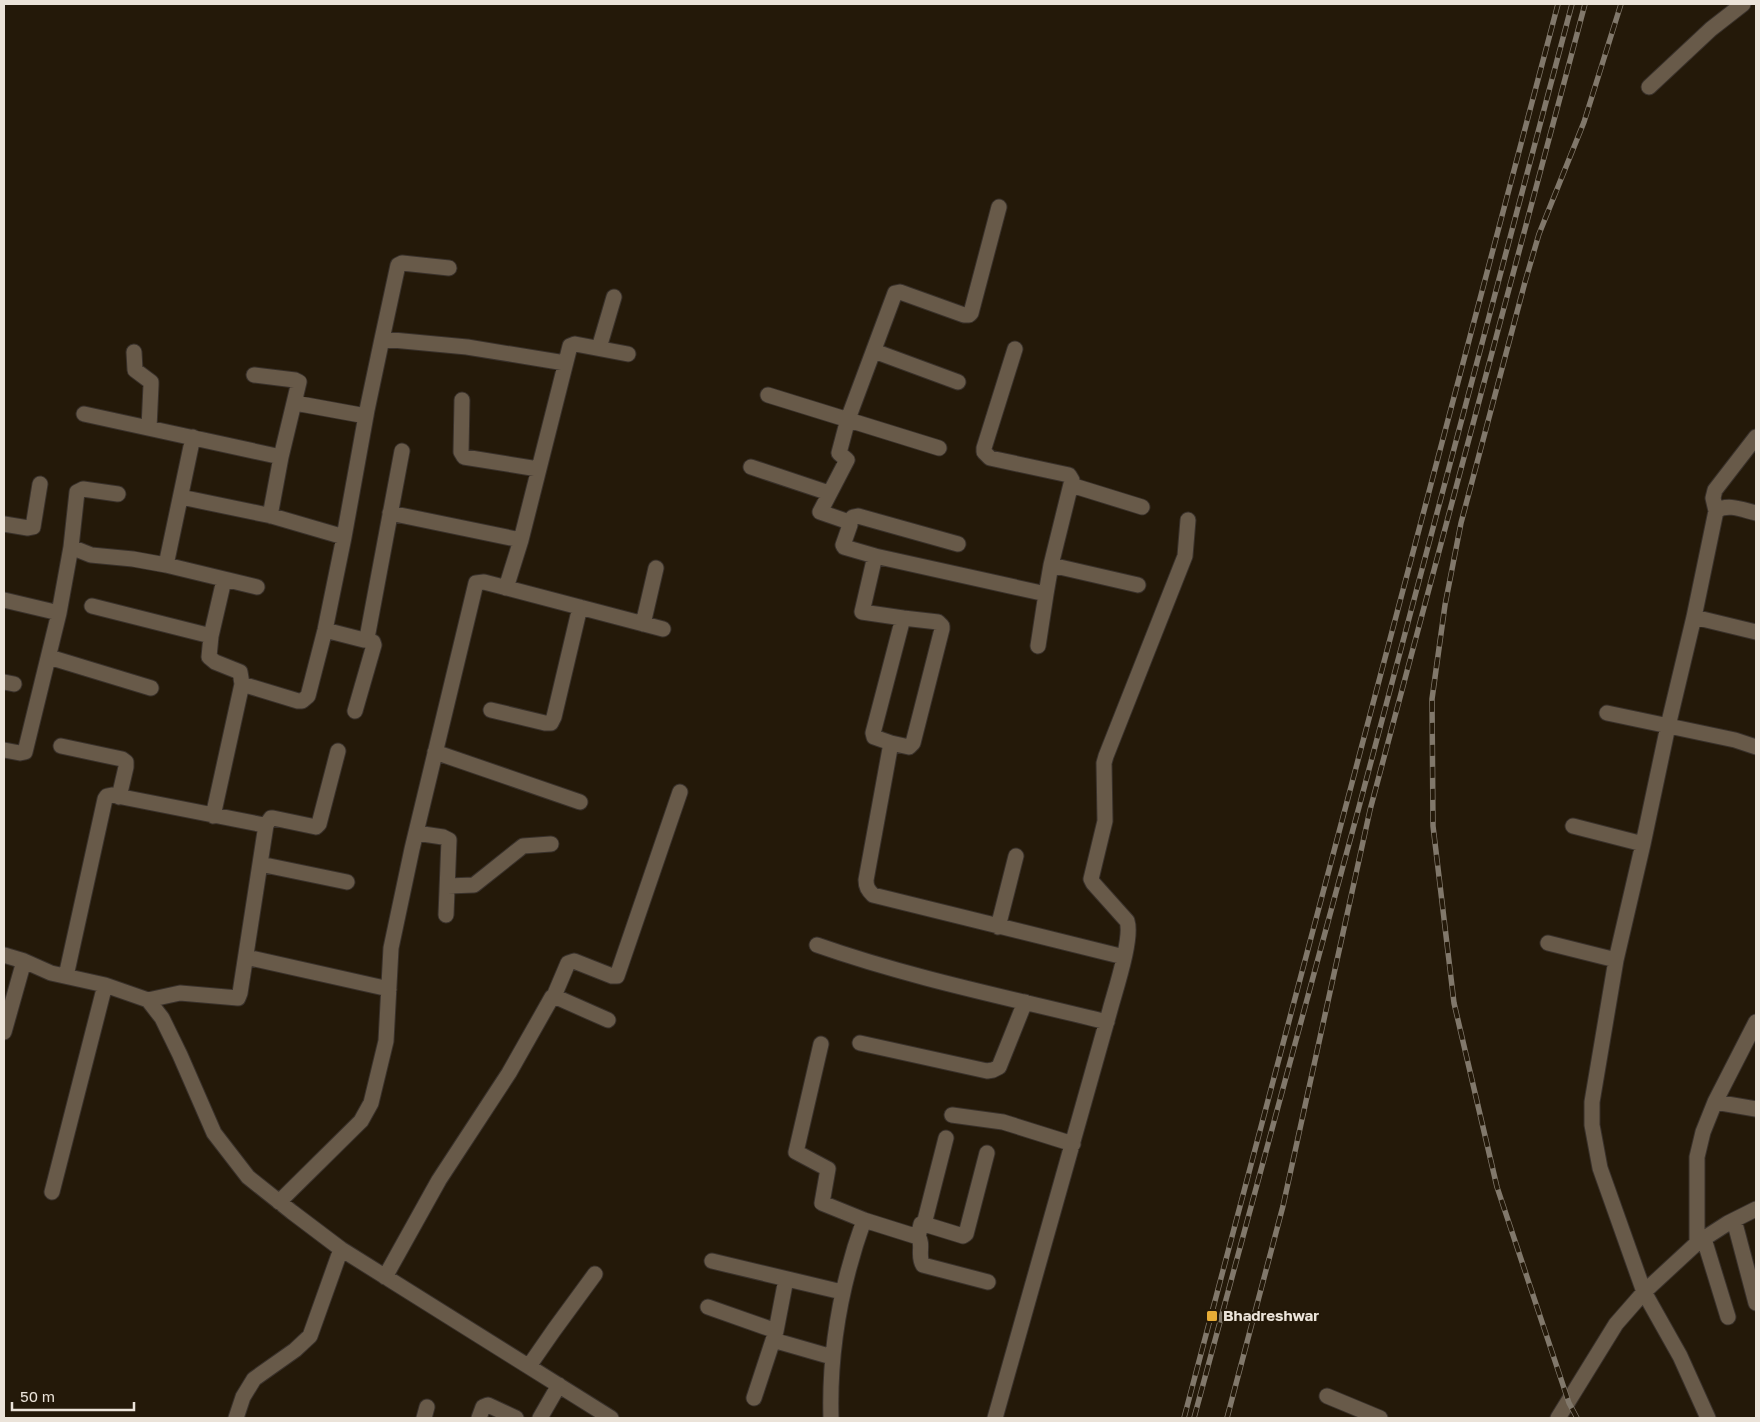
<svg xmlns="http://www.w3.org/2000/svg" width="1760" height="1422" font-family="'Golos Text',sans-serif">
<style>
.lines{fill:none;stroke-linecap:round;stroke-linejoin:round}
.minor-casing{stroke:#39312b;stroke-width:17}
.minor{stroke:#685a49;stroke-width:15}
.rail-casing{stroke:#81786b;stroke-width:5.5}
.rail{stroke:#241909;stroke-width:4;stroke-dasharray:11;stroke-linecap:butt}
.poi-dot{fill:#e7ac36;stroke:#241909;stroke-width:2}
.labels{text-anchor:middle;stroke-width:4;stroke-linejoin:round;paint-order:stroke}
.poi-label{font-size:15px;font-weight:bold;fill:#ebe3d9;stroke:#241909;text-anchor:start}
</style>
<rect width="100%" height="100%" fill="#241909"/>
<g class="lines">
<g class="minor-casing">
<path id="minor" d="M1649,87l62,-58 32,-25
M382,339l16,-74 4,-2 47,5
M599,348l15,-51
M874,351l84,31
M134,352l1,18 16,12v3l-2,43
M254,375l41,5 4,2 -18,75 -11,59
M768,395l171,53
M462,400l-1,52 3,5 74,12
M295,403l71,13
M84,414l197,43
M751,467l78,26
M1071,485l71,22
M181,497l91,19 72,21
M1716,511l-3,-13 2,-8 41,-53
M390,513l131,27
M849,522l4,-5 5,-1 100,28
M4,524l24,4 5,-1 7,-43
M71,547l20,8 42,4 33,6 91,22
M875,556l-31,-9 -1,-2 7,-20 -1,-3 -29,-10 27,-52 -8,-7 9,-34 47,-126 5,-1 64,23h5l2,-2 28,-106
M166,565l27,-128
M1051,565l87,20
M506,588l15,-48 49,-194 5,-2 53,10
M4,600l55,13 12,-66 6,-55 6,-3 35,5
M92,606l119,30
M1694,617l62,15
M903,618l35,4 4,4v3l-29,114 -4,4 -18,-4 -25,137c0,7 2,10 7,15l251,62
M643,624l13,-56
M325,630l39,10 3,-2 35,-187
M1038,646l8,-52
M49,657l102,31
M4,682l10,2
M242,684l56,17h4l6,-5 17,-66 19,-93 23,-127 15,-71 85,8 98,16
M491,710l54,13h6l3,-6 26,-110
M355,711l19,-66 -1,-3 -8,-2
M1607,713l128,27 21,7
M891,743l-17,-6 -1,-4 30,-115 -41,-6 13,-56 171,38 5,-29 21,-85 -3,-5 -79,-17 -6,-6v-4l31,-99
M61,746l61,13 4,3v5l-7,30
M4,750l16,3 5,-1 34,-139
M435,752l145,50
M213,816l29,-132 -2,-12 -25,-10 -6,-5 2,-21 13,-56
M1573,826l70,18
M416,833l27,4 6,3 -3,75
M260,864l87,18
M448,886l26,-1 49,-39 28,-2
M998,927l18,-71
M1548,943l68,17
M817,945c94,33 193,53 290,77
M4,955l20,6 27,12 54,12 43,15 14,18 18,37 34,78 34,44 44,35 49,37 270,169
M246,957l143,32
M66,976l39,-177 2,-3 5,-1 152,30h2l5,-7h2l43,9 3,-3 19,-73
M554,996l14,-33 6,-2 38,15h5l63,-184
M148,1000l32,-7 58,5 2,-5 26,-168
M4,1032l20,-71
M860,1043l127,28 6,-1 6,-3 26,-65
M821,1044l-25,108 32,17 -6,34 42,17 54,17c6,7 -1,19 5,28l65,17
M1715,1102l41,7
M952,1115l51,7 70,22
M52,1192l53,-207
M279,1202l82,-81 10,-18 15,-62 5,-93 21,-99 64,-266 8,-1 179,47
M1734,1220l22,83
M924,1224l22,-86
M918,1237l3,-13h3l39,12 3,-2 21,-81
M1704,1239l24,78
M1697,1243v-86l6,-25 12,-30 41,-80
M712,1261l130,31
M385,1277l54,-97 70,-107 43,-76h4l52,23
M708,1307l68,24
M773,1340l59,17
M529,1366l25,-36 41,-56
M1327,1396l53,22
M754,1398l22,-67 10,-52
M236,1418l7,-21 11,-18 41,-29 15,-14 31,-87
M424,1418l3,-11
M479,1418l4,-11 5,-2 28,13
M540,1418l19,-33
M831,1418c-2,-68 10,-134 33,-198
M995,1418l115,-408c5,-19 23,-72 17,-89l-34,-38 -2,-4 14,-58 -1,-58 2,-7 79,-200 3,-36
M1558,1418l58,-94 28,-32 53,-49 31,-20 28,-14
M1708,1418l-28,-62 -36,-64 -44,-124 -8,-43v-23l24,-142 27,-116 25,-118 26,-109 22,-106c12,-8 27,-1 40,2"/>
</g>
<use href="#minor" class="minor"/>
<g class="rail-casing">
<path id="rail" d="M1184,1418l374,-1414
M1194,1418l165,-611 213,-803
M1227,1418l56,-212 87,-396 215,-806
M1577,1418l-8,-15 -72,-216 -43,-184 -21,-177 -1,-127 13,-94 16,-82 64,-241 14,-48 45,-112 37,-118"/>
</g>
<use href="#rail" class="rail"/>
</g>
<rect class="poi-dot" x="1206" y="1310" width="12" height="12" rx="2.5"/>
<g class="labels">
<g class="poi-label">
<text x="1223" y="1321">Bhadreshwar</text>
</g>
</g>
<rect width="1760" height="1422" fill="none" stroke="#ebe3d9" stroke-width="10"/>
<path d="M12 1402v8h122v-8" fill="none" stroke="#ebe3d9" stroke-width="2.5"/>
<text x="20" y="1402" font-size="15" fill="#ebe3d9" stroke="#241909" stroke-width="4" paint-order="stroke">50 m</text>
</svg>
